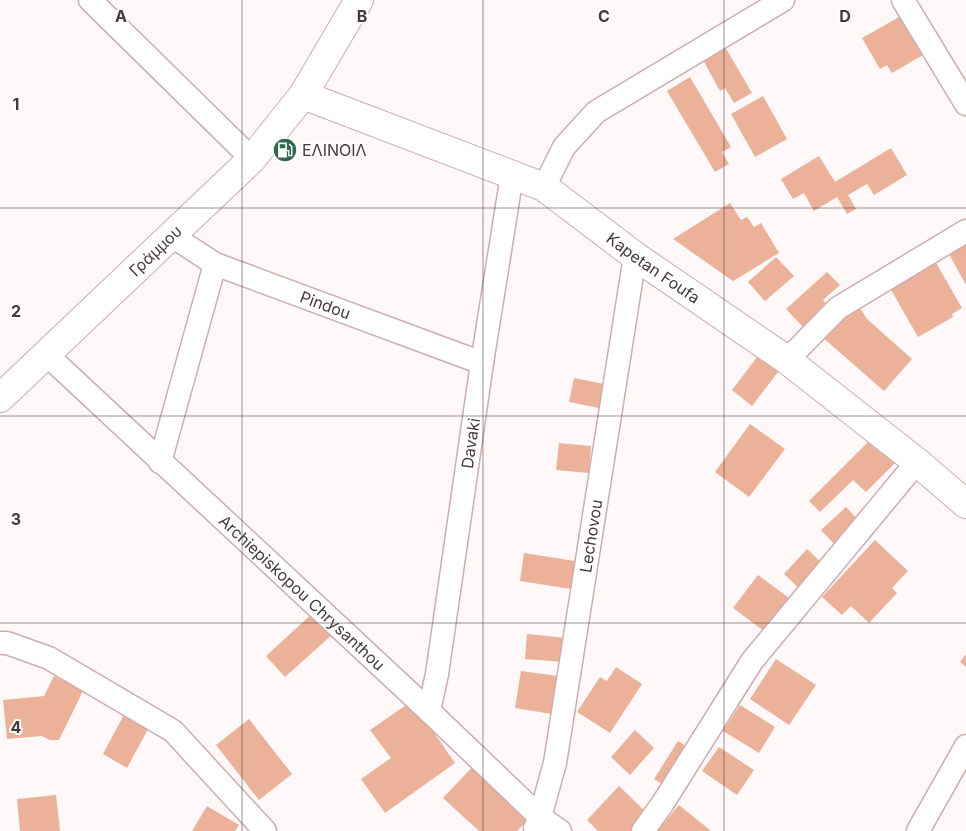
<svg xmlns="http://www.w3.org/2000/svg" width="966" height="831" font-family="Inter,sans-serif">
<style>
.building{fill:#ecb199}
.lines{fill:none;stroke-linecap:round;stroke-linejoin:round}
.minor-casing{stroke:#cdadaf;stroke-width:25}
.tertiary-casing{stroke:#cdadaf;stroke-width:30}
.minor{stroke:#fff;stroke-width:22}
.tertiary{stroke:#fff;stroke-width:28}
.grid{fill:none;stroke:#46393a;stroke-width:1;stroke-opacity:0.55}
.labels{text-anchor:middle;stroke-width:4;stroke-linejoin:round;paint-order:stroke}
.poi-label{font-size:16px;fill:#46393a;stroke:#fff;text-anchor:start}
.street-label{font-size:16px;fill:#46393a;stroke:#fff}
.grid-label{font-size:16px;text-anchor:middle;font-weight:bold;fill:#46393a;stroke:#fff;stroke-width:4;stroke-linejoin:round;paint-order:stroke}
</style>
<rect width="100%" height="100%" fill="#fff8f8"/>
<path class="building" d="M901,16l22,39 -31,18 -5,-8 -7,4 -18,-31z
M724,45l28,48 -18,10 -9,-15 -5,3 -18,-33z
M690,77l41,70 -9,5 7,12 -14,8 -48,-81z
M763,96l24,43 -32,18 -24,-43z
M891,148l16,27 -33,20 -7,-11 -19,11 8,14 -9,5 -10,-17 -23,14 -10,-18 -11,6 -12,-20 38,-23 16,26z
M730,203l11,17 6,-3 7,10 7,-4 18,30 -46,28 -60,-42z
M966,244v41l-17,-31z
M776,257l18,19 -29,25 -17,-19z
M935,261l27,47 -10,6 1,3 -35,20 -28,-49z
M827,272l13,13 -17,15 4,5 -24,22 -17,-18z
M860,308l7,11 45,40 -28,32 -63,-55 5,-6z
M758,356l20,16 -26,34 -20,-16z
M574,378l30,6 -5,24 -30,-6z
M750,424l35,25 -36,48 -34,-25z
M872,438l24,24 -30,30 -13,-12 -33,32 -11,-11z
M559,443l32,3 -2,27 -33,-3z
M846,507l15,16 -25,23 -15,-16z
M875,540l33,31 -16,17 5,5 -28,30 -18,-17 -9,9 -20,-18z
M807,549l19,18 -23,25 -19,-18z
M524,553l51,8 -4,28 -51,-8z
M758,575l35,26 -25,33 -35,-26z
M314,612l20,21 -49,44 -19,-21z
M527,634l39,4 -2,24 -39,-3z
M966,654v13l-6,-5z
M776,659l40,26 -27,40 -39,-26z
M616,667l26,17 -32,49 -33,-21 23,-35 7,4z
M521,671l37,5 -6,38 -37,-6z
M54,676l29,15 -24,49h-9l-8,-4 -35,3 -4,-39 41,-4z
M412,701l43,62 -70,50 -24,-34 30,-21 -21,-28z
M740,705l35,22 -16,26 -36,-22z
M128,707l25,13 -26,48 -24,-14z
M249,719l43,55 -33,26 -43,-55z
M635,730l19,18 -24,27 -19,-18z
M678,741l16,10 -24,38 -16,-10z
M719,747l35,23 -17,25 -35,-24z
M477,762l56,53 -16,16h-38l-36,-33z
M619,786l29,28 -16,17h-34l-11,-11z
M56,795l4,36h-40l-3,-32z
M679,805l32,26h-54z
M207,806l32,19 -4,6h-43z"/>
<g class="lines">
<g class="minor-casing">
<g id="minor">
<path d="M90,0l162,159"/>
<path d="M903,0l63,104"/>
<path d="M544,187l20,-40 32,-35 187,-112"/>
<path id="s1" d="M172,236l43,28 267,99"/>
<path id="s2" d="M46,354l383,357 111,106 20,14"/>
<path d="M787,360l51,-52 128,-77"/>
<path d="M160,462l55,-198"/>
<path d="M0,643h7l42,15 124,73 92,100"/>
<path id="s3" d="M429,711l8,-37 45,-311 30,-188"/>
<path id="s4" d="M535,828l5,-11 15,-54 80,-507"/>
<path d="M643,831l20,-28 89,-142 165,-199"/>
<path d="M918,831l48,-85"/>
</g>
</g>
<g class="tertiary-casing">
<g id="tertiary">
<path id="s5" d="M303,95l241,92 91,69 152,104 130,102 49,42"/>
<path id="s6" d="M0,398l252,-239 51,-64 56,-95"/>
</g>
</g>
<use href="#minor" class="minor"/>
<use href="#tertiary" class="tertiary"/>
</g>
<path class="grid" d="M242,0v831M483,0v831M724,0v831M0,208h966M0,416h966M0,623h966"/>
<defs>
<g id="fuel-disc" transform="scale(1.25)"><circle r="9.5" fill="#31684e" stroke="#fff"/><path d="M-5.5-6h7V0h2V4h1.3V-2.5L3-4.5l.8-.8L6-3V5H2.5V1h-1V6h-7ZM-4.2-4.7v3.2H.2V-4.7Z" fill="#fff"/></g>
</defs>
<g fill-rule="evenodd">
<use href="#fuel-disc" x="285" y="150"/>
</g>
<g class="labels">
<g class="poi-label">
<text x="302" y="156">ΕΛΙΝΟΙΛ</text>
</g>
<g class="street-label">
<text dy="6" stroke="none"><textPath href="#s6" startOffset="214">Γράμμου</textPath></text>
<text dy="6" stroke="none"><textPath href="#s5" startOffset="394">Kapetan Foufa</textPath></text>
<text dy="6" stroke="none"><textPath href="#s1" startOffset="169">Pindou</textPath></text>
<text dy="6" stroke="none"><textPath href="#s3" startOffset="271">Davaki</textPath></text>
<text dy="6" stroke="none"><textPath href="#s4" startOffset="298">Lechovou</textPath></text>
<text dy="6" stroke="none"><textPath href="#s2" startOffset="350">Archiepiskopou Chrysanthou</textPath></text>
</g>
</g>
<g class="grid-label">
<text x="121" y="22">A</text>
<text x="362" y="22">B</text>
<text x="604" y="22">C</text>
<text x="845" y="22">D</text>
<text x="16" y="110">1</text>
<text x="16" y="317">2</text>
<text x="16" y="525">3</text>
<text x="16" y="733">4</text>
</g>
</svg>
